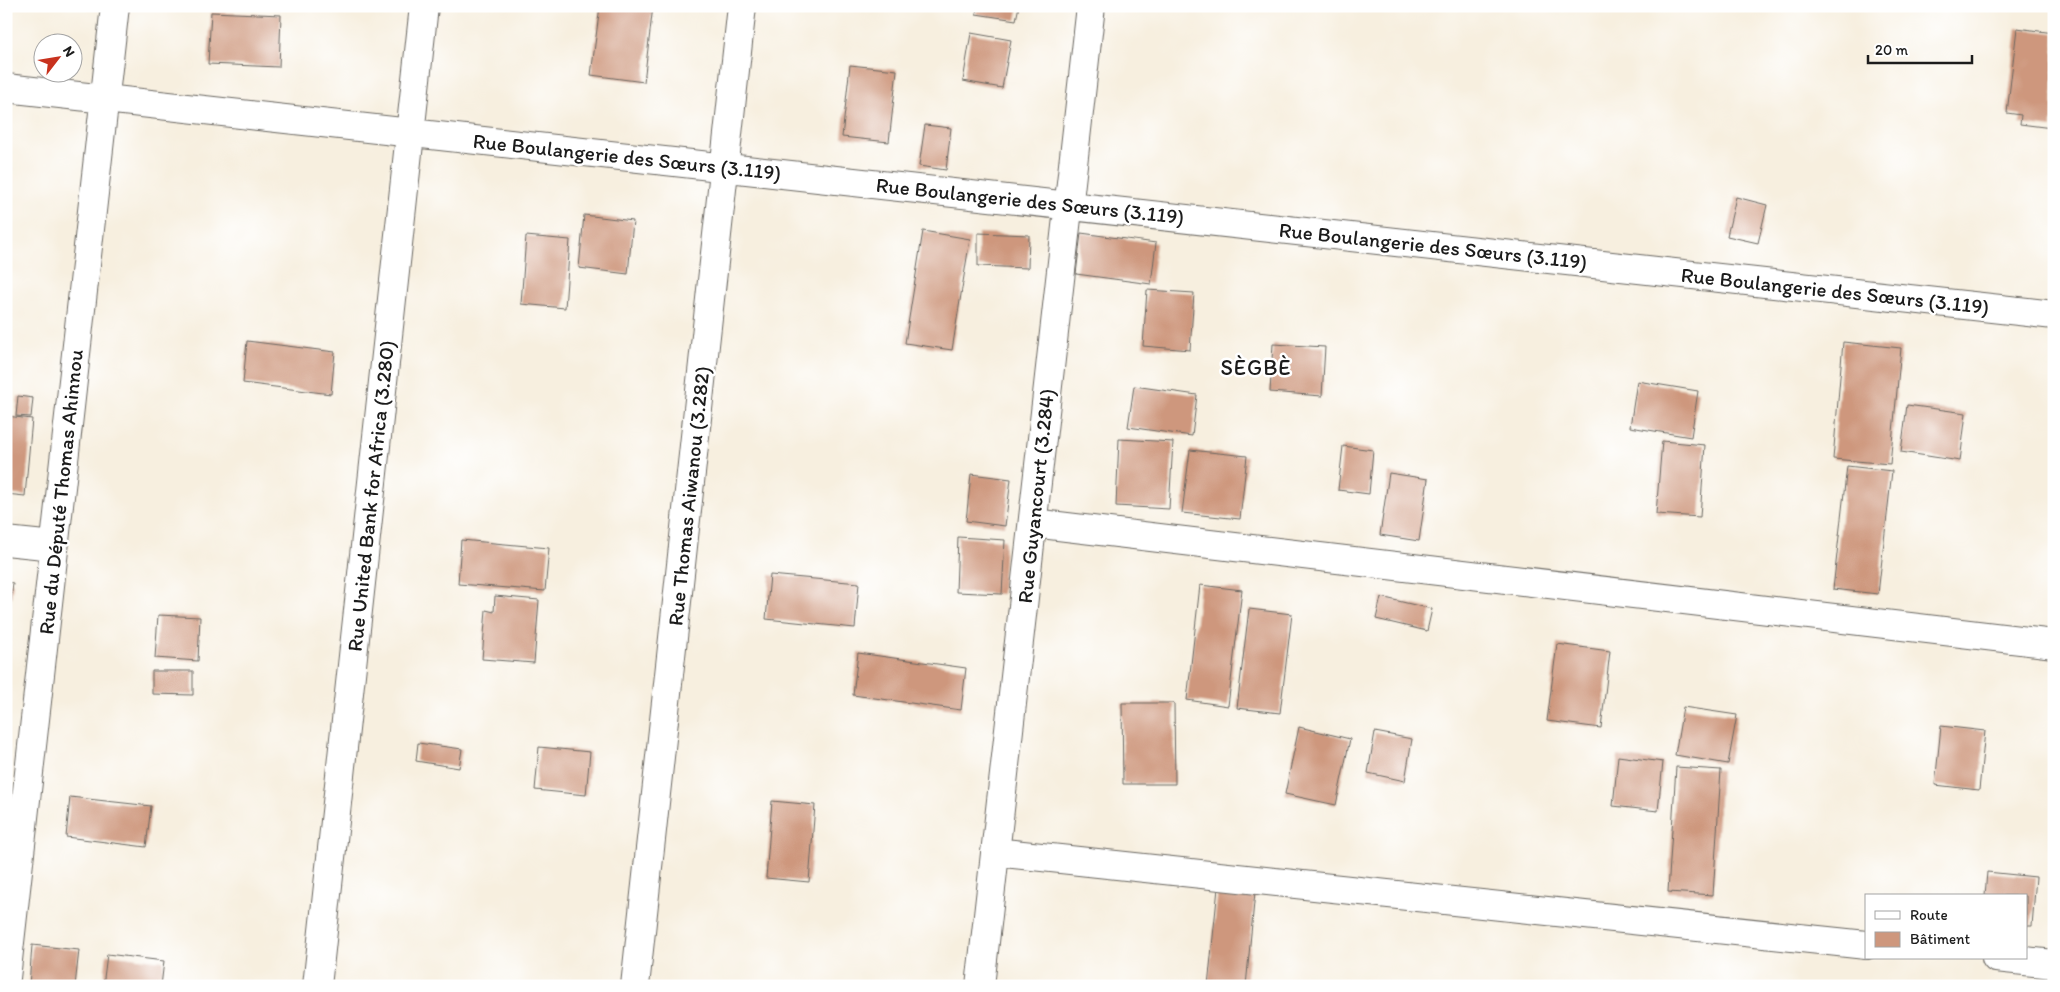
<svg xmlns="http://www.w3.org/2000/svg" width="2060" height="992" font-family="Itim,sans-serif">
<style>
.building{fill:#ce977d}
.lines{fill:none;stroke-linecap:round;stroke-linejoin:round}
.street-casing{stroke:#696660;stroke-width:30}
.street{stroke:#fff;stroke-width:28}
.labels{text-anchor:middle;stroke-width:5;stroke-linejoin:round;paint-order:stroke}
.street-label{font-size:21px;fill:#1c1c1c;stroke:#fff}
.neighbourhood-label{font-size:22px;letter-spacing:1px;fill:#1c1c1c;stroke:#fff}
</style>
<rect width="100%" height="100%" fill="#fff"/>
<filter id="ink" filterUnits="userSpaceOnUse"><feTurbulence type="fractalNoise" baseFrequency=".02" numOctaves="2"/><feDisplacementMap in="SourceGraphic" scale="10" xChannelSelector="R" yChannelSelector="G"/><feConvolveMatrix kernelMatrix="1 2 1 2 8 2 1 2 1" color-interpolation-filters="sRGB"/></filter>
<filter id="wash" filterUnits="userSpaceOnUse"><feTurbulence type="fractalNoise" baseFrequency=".0096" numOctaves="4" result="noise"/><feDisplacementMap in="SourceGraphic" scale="20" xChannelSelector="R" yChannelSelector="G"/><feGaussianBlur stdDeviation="1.12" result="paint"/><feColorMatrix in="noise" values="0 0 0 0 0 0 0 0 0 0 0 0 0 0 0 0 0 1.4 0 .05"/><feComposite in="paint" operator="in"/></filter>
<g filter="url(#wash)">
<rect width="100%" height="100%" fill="#f7efdf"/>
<g id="blocks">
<path class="building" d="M600,6h53l-9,76 -53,-7z
M977,6h42l-3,14 -40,-6z
M211,12l70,3 -2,52 -71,-3z
M2017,28l37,5 -2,95 -32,-4 1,-9 -14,-2z
M971,33l40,7 -9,48 -39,-7z
M850,65l47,5 -8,72 -47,-5z
M925,125l26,3 -5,42 -27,-4z
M1736,197l31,8 -9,38 -31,-7z
M584,215l49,6 -5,53 -49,-6z
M923,231l47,8 -18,111 -47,-7z
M978,233l51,2 -1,33 -50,-2z
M1081,233l75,10 -5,41 -75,-10z
M526,236l44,4 -5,68 -44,-4z
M1147,290l47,3 -4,57 -47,-4z
M247,341l88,11 -4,42 -88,-11z
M1843,342l58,6 -11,116 -57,-5z
M1273,344l52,3 -3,49 -52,-4z
M1637,381l61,10 -7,46 -61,-10z
M1134,386l63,9 -5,41 -64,-9z
M18,396l15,2 -2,19 -15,-1z
M1907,405l59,8 -6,48 -59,-9z
M6,416l26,3 -7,77 -19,-2z
M1119,439l54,3 -4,67 -53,-3z
M1662,441l43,4 -5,72 -44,-3z
M1343,446l30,4 -4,44 -31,-4z
M1190,450l57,6 -7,63 -58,-6z
M1847,466l45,5 -14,123 -45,-5z
M1389,473l39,6 -9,62 -39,-6z
M971,474l40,5 -6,47 -39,-5z
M958,537l47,3 -3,54 -46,-2z
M461,540l88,8 -4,43 -87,-7z
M770,575l89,8 -4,45 -89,-9z
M6,582l7,1 -6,49h-1z
M1200,585l42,5 -14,116 -41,-6z
M495,596l44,4 -5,63 -52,-4 4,-49 8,2z
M1381,597l51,12 -5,22 -51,-12z
M1249,609l43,5 -12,99 -43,-5z
M158,615l42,2 -2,44 -43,-3z
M1557,644l53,7 -9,77 -54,-7z
M858,653l108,15 -5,42 -108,-15z
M152,671h41v24l-41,-1z
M1122,703h52l1,81h-52z
M1683,707l54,8 -9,49 -53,-9z
M1941,726l44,5 -6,59 -44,-5z
M1299,727l51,12 -14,66 -51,-11z
M1375,732l37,7 -7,42 -37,-8z
M418,743l44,6 -3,19 -43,-7z
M539,747l51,5 -4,43 -51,-5z
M1618,756l45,6 -5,49 -45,-5z
M1676,767l45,3 -8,125 -45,-3z
M70,797l81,9 -5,41 -80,-10z
M772,801l43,4 -6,77 -43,-4z
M1987,872l49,5 -4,49h-6v-30h-41z
M1218,888l37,4 -9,94h-38z
M32,945l47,5 -4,36h-46z
M107,954l57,7 -3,25h-58z"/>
</g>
</g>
<g filter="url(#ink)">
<use href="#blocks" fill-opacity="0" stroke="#696660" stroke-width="1"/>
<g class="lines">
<g class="street-casing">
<path id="street" d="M6,88l2048,227
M1033,523l1021,121
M6,541l48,5
M995,852l871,93
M1996,958l58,6
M6,978l109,-972
M317,986l107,-980
M635,986l107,-980
M980,986l111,-980"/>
</g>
<use href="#street" class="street"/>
</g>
</g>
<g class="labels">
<g class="street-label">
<text transform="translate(627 157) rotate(6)" y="7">Rue Boulangerie des Sœurs (3.119)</text>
<text transform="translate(1030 201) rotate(6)" y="7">Rue Boulangerie des Sœurs (3.119)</text>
<text transform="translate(1433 246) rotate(6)" y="7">Rue Boulangerie des Sœurs (3.119)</text>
<text transform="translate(1835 291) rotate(6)" y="7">Rue Boulangerie des Sœurs (3.119)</text>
<text transform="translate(61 492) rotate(-84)" y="7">Rue du Député Thomas Ahinnou</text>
<text transform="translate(371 496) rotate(-84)" y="7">Rue United Bank for Africa (3.280)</text>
<text transform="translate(689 496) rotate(-84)" y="7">Rue Thomas Aiwanou (3.282)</text>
<text transform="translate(1036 496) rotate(-84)" y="7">Rue Guyancourt (3.284)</text>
</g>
<g class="neighbourhood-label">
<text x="1256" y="375">SÈGBÈ</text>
</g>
</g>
<rect width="2060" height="992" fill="none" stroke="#fff" stroke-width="25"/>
<rect x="1865" y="894" width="162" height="65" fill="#ffffff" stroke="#a4a4a4"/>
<rect x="1875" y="911" width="25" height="8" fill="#ffffff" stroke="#a4a4a4"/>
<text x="1910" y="920" font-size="15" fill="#1c1c1c">Route</text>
<rect x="1875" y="932" width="25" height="15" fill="#ce977d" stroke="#a4a4a4"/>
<text x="1910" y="944" font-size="15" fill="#1c1c1c">Bâtiment</text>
<g transform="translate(58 58) rotate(59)"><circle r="24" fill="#ffffff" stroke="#a4a4a4"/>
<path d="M0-4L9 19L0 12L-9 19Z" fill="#c8321e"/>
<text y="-8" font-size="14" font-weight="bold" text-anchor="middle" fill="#1c1c1c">N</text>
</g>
<path d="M1868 55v8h104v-8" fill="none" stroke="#1c1c1c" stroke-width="2.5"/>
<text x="1875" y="55" font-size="15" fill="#1c1c1c" stroke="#ffffff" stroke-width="4" paint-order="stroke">20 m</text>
</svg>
